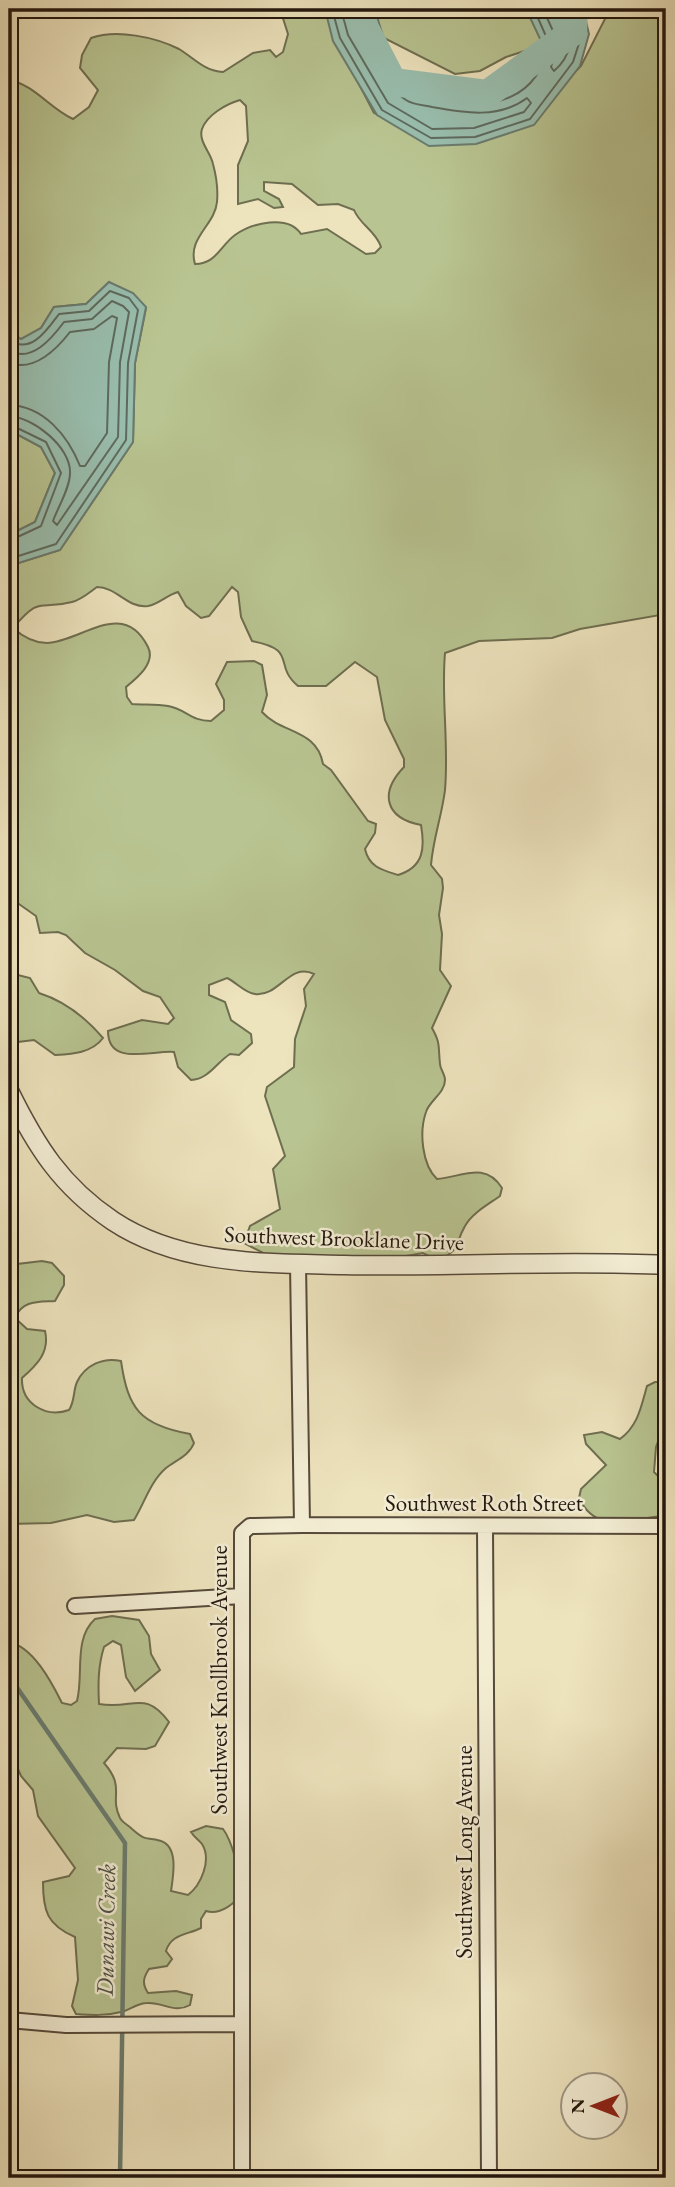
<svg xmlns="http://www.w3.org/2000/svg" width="675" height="2187" font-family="'EB Garamond',serif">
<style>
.green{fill:#b8c491;stroke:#6e6e50;stroke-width:2;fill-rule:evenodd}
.water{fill:#99beae;stroke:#6a7b6e;stroke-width:2}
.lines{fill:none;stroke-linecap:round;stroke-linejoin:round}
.shore{stroke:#5e6a5e;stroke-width:2}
.stream{stroke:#6a7b6e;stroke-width:4.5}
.river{stroke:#99beae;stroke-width:28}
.minor-casing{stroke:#564a3a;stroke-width:18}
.tertiary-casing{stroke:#564a3a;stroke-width:21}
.minor{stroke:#f3edd4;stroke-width:14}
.tertiary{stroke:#f3edd4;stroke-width:18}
.labels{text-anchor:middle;stroke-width:5;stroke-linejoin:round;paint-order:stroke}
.street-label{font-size:23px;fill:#23170e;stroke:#f3edd4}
.water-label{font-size:24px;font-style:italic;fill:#4c5146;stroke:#f3edd4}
</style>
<rect width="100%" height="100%" fill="#ede3bd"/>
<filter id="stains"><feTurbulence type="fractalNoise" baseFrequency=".00286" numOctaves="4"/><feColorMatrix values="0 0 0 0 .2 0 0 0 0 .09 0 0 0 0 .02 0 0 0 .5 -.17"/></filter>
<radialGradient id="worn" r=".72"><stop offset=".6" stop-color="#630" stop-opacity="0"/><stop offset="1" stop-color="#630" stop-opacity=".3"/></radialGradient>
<path class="green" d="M280,9h70l-1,56 25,48 10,4 167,-22 30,-29 25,-49 -3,-8h63v605l-86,15 -28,9 -73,3 -34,12c-4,45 4,91 0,137 -3,25 -12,49 -14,75l11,14 1,9 -4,27 3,19 -2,36 11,16 -19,42c9,16 6,19 8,36 0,5 5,10 5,16 0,13 -16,21 -19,32 -7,20 -4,53 11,67 25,-2 48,-18 65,9l-2,8c-11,8 -28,17 -35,30 -12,21 -1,19 -26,35l-16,-8 -46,8 -110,-6 -23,-12 6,-17 30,-17 -7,-40 12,-13 -20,-60 2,-9 27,-20 1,-28 11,-33 -2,-17 10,-15c-24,-12 -35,23 -59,20 -10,-1 -19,-12 -28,-16l-18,7v10l16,7 6,18 20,14 1,9 -13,12 -9,-1c-14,9 -21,25 -39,26l-13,-13 -4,-15c-22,-2 -66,15 -66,-21l34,-11 26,4 6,-6 -14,-21 -17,-6 -28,-21 -30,-17 -19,-18 -8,-3 -18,1 -4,-17 -27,-19v-331l51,-16 73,-108 2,-79 11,-55 -37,-26 -23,22 -32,3 -13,21 -20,12 -12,-9v-251c26,5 40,28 64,39l16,-12 9,-17 -18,-22 2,-13 9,-17c26,-9 64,-1 88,11 15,9 25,22 44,23l30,-19 17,-3 6,7 7,-5 5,-18zM240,100l6,6 2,35 -10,24v39l20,-5 16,9 9,-1 -4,-8 -15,-8v-9l28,2 26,21 20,-1 16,6c6,15 22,21 27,37l-6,6 -9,1 -39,-25 -26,5c-13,-20 -49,-11 -66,1 -15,11 -19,29 -40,29 -8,-26 20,-39 22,-62 1,-11 -1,-27 -4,-38 -2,-11 -15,-23 -11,-35 5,-14 24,-25 38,-29zM97,587c20,0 31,22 51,19 11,-2 19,-11 30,-14l8,14 15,12 8,-2 23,-29 6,5 3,25 11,24c47,9 20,23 46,45h28l29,-24 22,15 8,43 19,39v8c-25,26 -19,51 17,58 4,23 3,42 -23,50 -16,-5 -29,-8 -33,-26l10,-16 1,-9 -8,-3 -37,-51 -8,-6c-6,-35 -41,-30 -61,-52l5,-17 -5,-30 -8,-4 -27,1 -11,22 8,16v10l-13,11c-21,0 -25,-12 -43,-15 -12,-2 -24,-1 -36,-2l-5,-7 -1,-10c11,-9 30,-24 22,-40 -25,-50 -67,-5 -101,-4 -13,0 -25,-7 -34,-15 29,-34 25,-17 59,-26 9,-2 18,-10 25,-15z
M368,9h181l-6,36 -37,12 -26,14 -25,3 -71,-36z
M9,430l32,17 14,26 -20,49 -26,13z
M14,974l16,4 9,15c25,8 47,25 64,45 -11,15 -31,16 -48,17l-21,-15 -25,3v-67z
M42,1261l10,2 12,13v9l-9,16c-17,1 -33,-1 -40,17l12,11 18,2c5,21 -8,34 -23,47 -1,26 24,40 47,32 6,-9 4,-19 8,-28 8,-17 26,-25 44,-21 7,48 19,64 69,73l4,9c-5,13 -18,17 -28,25 -16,14 -21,34 -32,52l-20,2 -27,-7 -36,8 -42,1v-259z
M655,1382h11v39l-10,26 -2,25 6,6 6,-1v39c-31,0 -68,22 -87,-18l2,-9 25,-24 -20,-21 -2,-9 18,-3 18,7c18,-13 21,-32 27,-53z
M112,1616l27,4 10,16 2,18 9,16 -25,21 -9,-14 -5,-32 -8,-4 -9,6c-6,19 -6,37 -5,57 35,6 45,-15 70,18l-14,24 -9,3 -29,-1 -13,15c22,25 5,33 16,55 3,5 8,7 12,11 16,14 13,7 29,12 18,6 12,36 10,50l17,4c13,-10 24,-35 14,-51 -3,-4 -8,-7 -11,-12l15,-6 17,3c8,10 19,47 17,60 -1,15 -21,26 -34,22l-5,8v9c-14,7 -30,6 -35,23l6,8 -5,7 -18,3c-6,9 -7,15 -1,24l28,-2 16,4 -2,10c-16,9 -26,-3 -43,-2 -10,0 -17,7 -26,9 -15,4 -30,3 -45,2l-4,-8 6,-26 -3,-43c-28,-12 -32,-26 -32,-55l26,-6 6,-8 -37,-52 -5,-26 -12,-14 -12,-27v-107c24,5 42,39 53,61l9,2 6,-4c7,-27 -4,-62 18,-82z"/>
<path class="water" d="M325,9h50c7,25 16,61 39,77 7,5 22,5 31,7 53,11 79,2 97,-50l-16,-34h57l6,25 -9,32 -46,59 -58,19 -47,2 -52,-31 -44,-74z
M109,282l24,11 13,14 -11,56 -2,79 -73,108 -51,16v-31l26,-13 20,-49 -14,-26 -32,-17v-99l12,8 20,-11 13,-21 32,-3z"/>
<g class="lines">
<path class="shore" d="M332,9l8,29 42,72 49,28 44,-1 55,-18 43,-57 9,-28 -5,-25
M341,9l7,26 40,68 44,26 42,-1 50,-16 7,-9 -4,-5c-28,21 -62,15 -95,9 -8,-2 -19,-2 -26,-7 -25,-17 -45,-62 -46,-91
M369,9c2,25 19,71 43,84 8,5 22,5 31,7 51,10 95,0 106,-57l-15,-34
M543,9l15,33 -7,25 3,4c22,-19 16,-38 14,-62
M9,340c22,15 38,-10 50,-26l30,-3 21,-20 19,7 9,12 -10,53 -2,77 -70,104 -47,15
M9,350c22,14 43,-12 55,-28l28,-3 20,-18 11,5 6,6 -9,50 -2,75 -61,88 -4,-4c5,-14 17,-33 17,-48 1,-26 -37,-56 -61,-57
M9,363c25,9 47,-13 61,-31l24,-3 18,-13 5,2 -8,44 -2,71 -22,33h-5c-12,-30 -36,-60 -71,-61
M9,424l37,18 15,31 -20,53 -32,15"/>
<path class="stream" d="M9,1676l116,167 -5,335"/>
<path class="river" d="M355,9l38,73 94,12 86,-62 1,-23"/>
<g class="minor-casing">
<path id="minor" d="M298,1264l4,261
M485,1526l4,652
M75,1606l167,-10
M9,2020l57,5 175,-1
M242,2178v-645l8,-7 52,-1 364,1"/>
</g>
<g class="tertiary-casing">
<path id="tertiary" d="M9,1091c27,55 52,95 104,130 68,45 153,42 231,44 107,2 215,-5 322,0"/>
</g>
<use href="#minor" class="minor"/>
<use href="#tertiary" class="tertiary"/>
</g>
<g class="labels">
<g class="street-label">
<text transform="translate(344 1238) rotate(2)" y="8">Southwest Brooklane Drive</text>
<text x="484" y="1511">Southwest Roth Street</text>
<text transform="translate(219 1680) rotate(-90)" y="8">Southwest Knollbrook Avenue</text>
<text transform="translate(464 1852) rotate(-90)" y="8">Southwest Long Avenue</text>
</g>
<g class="water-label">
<text transform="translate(106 1930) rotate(-89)" y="8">Dunawi Creek</text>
</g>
</g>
<rect width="675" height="2187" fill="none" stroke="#ede3bd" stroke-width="35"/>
<rect x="10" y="10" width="654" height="2166" fill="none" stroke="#23170e" stroke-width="3.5"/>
<rect x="18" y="18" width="640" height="2152" fill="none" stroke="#23170e" stroke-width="2"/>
<g transform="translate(594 2106) rotate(270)"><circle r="33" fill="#f3edd4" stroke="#a09785" stroke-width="2"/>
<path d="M0-5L12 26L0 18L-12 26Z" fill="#8f2418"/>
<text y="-10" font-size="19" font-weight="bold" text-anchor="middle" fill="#23170e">N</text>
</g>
<rect width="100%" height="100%" filter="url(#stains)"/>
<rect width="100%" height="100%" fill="url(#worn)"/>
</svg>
